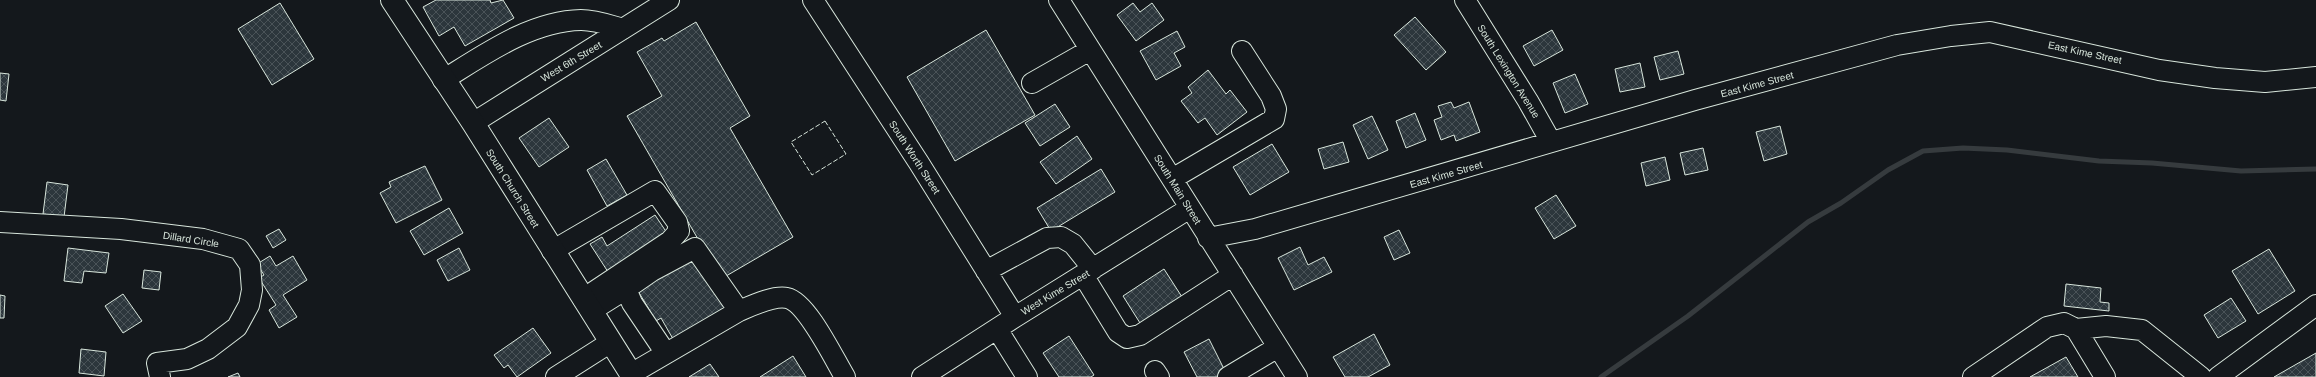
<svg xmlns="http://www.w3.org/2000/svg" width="2316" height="377" font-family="Helvetica,sans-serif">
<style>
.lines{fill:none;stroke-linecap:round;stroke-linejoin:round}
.stream{stroke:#363b3e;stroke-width:5}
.building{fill:url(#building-cross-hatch);stroke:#d8e6dc}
.minor-casing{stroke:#d8e6dc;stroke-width:22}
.major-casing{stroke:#d8e6dc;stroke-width:24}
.minor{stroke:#14181c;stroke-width:20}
.major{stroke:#14181c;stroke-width:22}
.fence{stroke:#d8e6dc;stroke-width:1;stroke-dasharray:5 2;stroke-linecap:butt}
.labels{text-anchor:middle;stroke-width:3;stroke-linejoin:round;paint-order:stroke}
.street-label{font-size:10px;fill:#d8e6dc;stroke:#14181c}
</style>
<defs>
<pattern id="building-cross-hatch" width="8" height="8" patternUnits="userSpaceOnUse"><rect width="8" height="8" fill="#2c363c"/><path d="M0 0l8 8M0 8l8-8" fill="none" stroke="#4a5358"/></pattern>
</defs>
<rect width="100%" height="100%" fill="#14181c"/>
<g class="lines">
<path class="stream" d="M1601,377l87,-61 120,-94 33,-19 47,-33 35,-19 40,-3 44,2 92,11 53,2 89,8 75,-2"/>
</g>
<path class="building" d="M436,0h54l1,3 12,-3 11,18 -49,28 -11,-19 -15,9 -16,-29z
M280,3l34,56 -42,26 -34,-56z
M1133,3l7,9 12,-9 12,17 -28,21 -19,-26z
M1415,17l31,35 -20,18 -32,-35z
M696,22l54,94 -20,12 63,109 -72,42 -94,-163 35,-20 -25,-44 25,-14 2,3z
M986,30l49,85 -80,46 -48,-84z
M1552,30l11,20 -29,16 -11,-20z
M1177,31l8,16 -11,6 7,13 -25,14 -16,-29z
M1678,51l6,23 -24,6 -6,-23z
M1640,63l5,24 -25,5 -5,-23z
M1208,70l18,24 4,-4 17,22 -30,23 -12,-17 -7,5 -17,-22 11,-8 -4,-6z
M0,73l9,1 -3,27 -6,-1z
M1575,74l13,30 -23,9 -12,-30z
M1451,102l3,6 15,-6 11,30 -24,9 -2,-6 -13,5 -7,-20 8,-3 -4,-11z
M1055,104l15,23 -30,19 -15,-23z
M1415,113l11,27 -20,8 -10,-27z
M1372,116l16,34 -20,9 -15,-34z
M549,118l20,29 -30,20 -20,-29z
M1780,126l7,28 -23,7 -8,-29z
M1077,136l15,23 -36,25 -16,-22z
M1343,142l6,20 -25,7 -6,-20z
M1272,144l17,28 -39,23 -17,-28z
M1703,148l5,22 -23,5 -5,-22z
M1665,157l5,23 -24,6 -5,-23z
M606,159l21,36 -20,11 -20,-36z
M425,166l17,34 -46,23 -16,-30 11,-6 -2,-5z
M1101,169l14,23 -64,39 -14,-23z
M47,182l21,3 -4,32 -21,-3z
M1556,195l20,31 -22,13 -19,-31z
M449,208l14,25 -39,22 -14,-24z
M655,215l14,21 -59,39 -20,-31 12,-7 5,9z
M279,229l7,11 -13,8 -7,-12z
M1399,230l11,23 -16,7 -10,-23z
M1300,247l8,18 16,-8 8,15 -38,18 -16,-32z
M68,248l41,5 -3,20 -22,-2 -2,12 -18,-2z
M459,248l11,22 -22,11 -11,-21z
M2269,249l26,42 -37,23 -26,-43z
M270,256l6,10 17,-10 14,24 -24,15 14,22 -18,11 -10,-18 7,-5 -17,-27 5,-3 -7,-11z
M695,256l31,51 -53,32 -12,-21 -5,3 -18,-30z
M1164,269l18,28 -42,26 -17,-27z
M144,270l17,2 -2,18 -17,-2z
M2066,284l35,4 -1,14 9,1v8l-45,-5z
M123,294l19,27 -19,12 -18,-27z
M0,295l5,1 -1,22h-4z
M2231,298l15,23 -28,17 -14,-23z
M533,328l18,25 -34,24 -9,-12 -4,3 -10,-13z
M1374,334l16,31 -22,12h-23l-12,-20z
M1069,336l25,39 -3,2h-32l-16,-24z
M1209,339l19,38h-31l-13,-25z
M81,349l25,3 -2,24 -25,-3z
M2316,353v24h-42z
M793,356l13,21h-46z
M2066,357l12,20h-48z
M710,364l9,13h-30z
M238,373l2,4h-12z"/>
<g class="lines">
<g class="minor-casing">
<path id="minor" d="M813,0l106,163 96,154
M1059,0l238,377
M1465,0l63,101 23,41
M443,80c42,-26 88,-59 138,-60 15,0 28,5 42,9
M1032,83l58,-33
M473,123l196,-123
M1172,179l102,-60 2,-10 -5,-13 -29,-45
M0,222l121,7 82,10 36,10 11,16 2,25 -3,15 -12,22 -29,22 -21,10 -30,4 3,14
M1208,238l47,-9 440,-129 202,-55 54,-9 39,-4 169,38 56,8 50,4 51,-5
M552,251l103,-60 22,31 2,9 -9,10 -87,58
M986,271l61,-33 14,-1 12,7 20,25
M1083,275l35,57 9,6 13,-3 93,-60
M591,311l35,-22
M739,311c12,-5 35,-16 48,-13 20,4 47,61 58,79
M997,329l30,48
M2076,329l30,-3 36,4 59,47
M1155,371l4,6
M631,374l108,-63 -44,-63 -43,23 -26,18 6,14 33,49
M556,377l55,-35
M922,377l93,-60 175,-109
M1228,377l50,-30
M1973,377l74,-50 17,-4 12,6 29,48
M2218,377l98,-72"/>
</g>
<g class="major-casing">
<path id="major" d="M392,0l81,123 160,254"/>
</g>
<use href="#minor" class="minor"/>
<use href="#major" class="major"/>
<path class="fence" d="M825,121l21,33 -34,21 -21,-33z"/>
</g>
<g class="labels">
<g class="street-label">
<text transform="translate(2085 52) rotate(12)" y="4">East Kime Street</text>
<text transform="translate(571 61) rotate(-31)" y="4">West 6th Street</text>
<text transform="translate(1509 71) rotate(58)" y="4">South Lexington Avenue</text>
<text transform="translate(1757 84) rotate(-15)" y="4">East Kime Street</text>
<text transform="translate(915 157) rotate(57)" y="4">South Worth Street</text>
<text transform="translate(1446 174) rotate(-16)" y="4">East Kime Street</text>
<text transform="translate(513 188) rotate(58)" y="4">South Church Street</text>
<text transform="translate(1178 189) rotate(58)" y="4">South Main Street</text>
<text transform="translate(191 239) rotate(9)" y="4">Dillard Circle</text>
<text transform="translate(1055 292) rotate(-31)" y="4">West Kime Street</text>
</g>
</g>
</svg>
